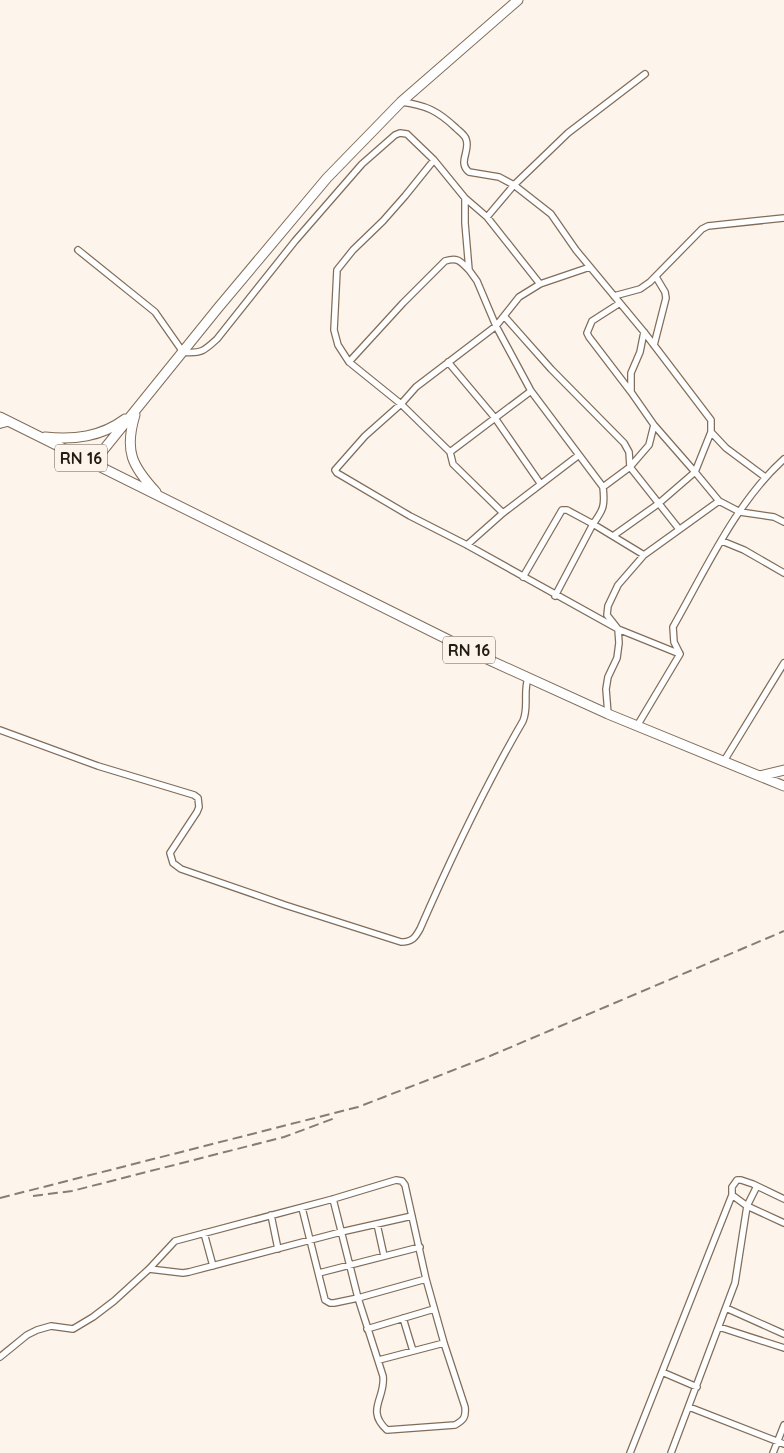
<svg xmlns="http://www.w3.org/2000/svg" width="784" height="1453" font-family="Quicksand,sans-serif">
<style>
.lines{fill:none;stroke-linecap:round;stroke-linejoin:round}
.street-casing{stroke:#816d5a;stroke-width:8}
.primary-casing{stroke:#816d5a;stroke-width:11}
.street{stroke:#fff;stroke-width:5.5}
.primary{stroke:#fff;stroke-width:9}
.rail{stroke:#867e75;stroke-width:2;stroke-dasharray:10 5;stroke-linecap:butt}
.labels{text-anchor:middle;stroke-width:5;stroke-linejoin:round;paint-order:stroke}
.shield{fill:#fdf4eb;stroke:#645d54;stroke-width:1}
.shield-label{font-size:16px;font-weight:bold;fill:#231c14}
</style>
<rect width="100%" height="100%" fill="#fdf4eb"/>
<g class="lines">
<g class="street-casing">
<path id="street" d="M401,102c25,3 37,9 55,26 3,3 9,7 10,11 5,12 -9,23 3,33l30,5 15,8 37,29 25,36 68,82 67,88v12l-16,40 24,29
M434,160l-29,36 -22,25 -30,29 -16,20 -3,60 4,15 11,17 52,42 49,48 3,12 50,49
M465,198v25l4,47 8,11 19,45 35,65 72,96
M487,217l27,-32 54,-52 77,-59
M78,250l77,62 28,40c18,2 21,-1 34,-13l78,-98 67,-77 33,-29 5,-2 7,1 27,26 31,38 22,19 53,67
M590,267l-50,17 -21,13 -23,29 -80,61 -15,17 -36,32 -30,34 2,3 73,43 57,29 151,84 62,25
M614,296l26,-7 10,-7 52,-53 6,-3 76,-8
M620,303l-28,18 -5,12 2,4 42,55
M504,316l47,53 73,74 5,9 1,15 -27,20c2,18 1,22 -10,37l51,31
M644,332l-4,20 -9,21v19l23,33 -5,20 -19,22 49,62
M654,345l12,-47 -1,-6 -9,-15
M349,362l54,-59 42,-42c13,-4 15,0 24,9
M448,362l47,56 45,65
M0,425l11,-3
M711,432l15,16 39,29
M450,452l81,-61
M613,536l45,-32 37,-32 -41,-47
M722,541l22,9 40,23
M467,545l36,-32 76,-58
M523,577l39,-67h5l26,14 -38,72
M608,714l-2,-25 2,-12 9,-19 2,-15 -1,-14 -11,-14 1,-9 10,-21 26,-30 75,-54 21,11 34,5 10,5
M637,726l43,-72 -6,-12 -1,-15c32,-56 63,-125 111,-168
M0,730l98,36 96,29 4,3 1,9 -2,5 -27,41 3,10 8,6 104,36 116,37c11,0 14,-4 19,-13 31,-71 64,-141 103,-208 6,-14 0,-28 5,-43
M724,761l60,-98
M784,1199l-31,-15 -12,-4h-4l-5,7v8l15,11 37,17
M302,1208l23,92 5,3h4l24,-5 68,-19
M271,1215l7,34
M377,1224l7,32
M204,1233l9,33
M149,1269l34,4 6,-1 152,-40 71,-16
M319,1273l101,-26
M726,1308l58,26
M403,1318l10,33
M719,1327l65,21
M367,1329l67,-20
M0,1357l27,-22 10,-5 14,-4 22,3 20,-12 21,-16 35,-32 26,-28 158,-42 63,-19 6,1 3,4 21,94 18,64 21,64c1,10 -1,13 -10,18l-68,5c-22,-20 -1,-32 -4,-54l-25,-78 -25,-99
M379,1360l65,-17
M662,1372l35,15
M689,1407l95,37
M630,1453l102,-258
M671,1453l64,-170 12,-77 10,-20
M773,1453l11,-28"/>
</g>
<g class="primary-casing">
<path id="primary" d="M135,415c-11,36 -3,51 21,77
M0,417l487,242 121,55 176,72
M45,437c29,3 56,0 80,-18
M92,464l126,-156 109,-130 74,-76 117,-102
M760,776l24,-6"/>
</g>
<use href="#street" class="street"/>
<use href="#primary" class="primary"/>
<path class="rail" d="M33,1196l39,-5 212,-54 51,-19
M0,1198l358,-91 132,-51 294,-125"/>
</g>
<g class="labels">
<g class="shield">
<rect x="55" y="444.5" width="52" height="27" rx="4"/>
<rect x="443" y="636.5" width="52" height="27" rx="4"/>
</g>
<g class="shield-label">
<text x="81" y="464">RN 16</text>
<text x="469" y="656">RN 16</text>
</g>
</g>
</svg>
